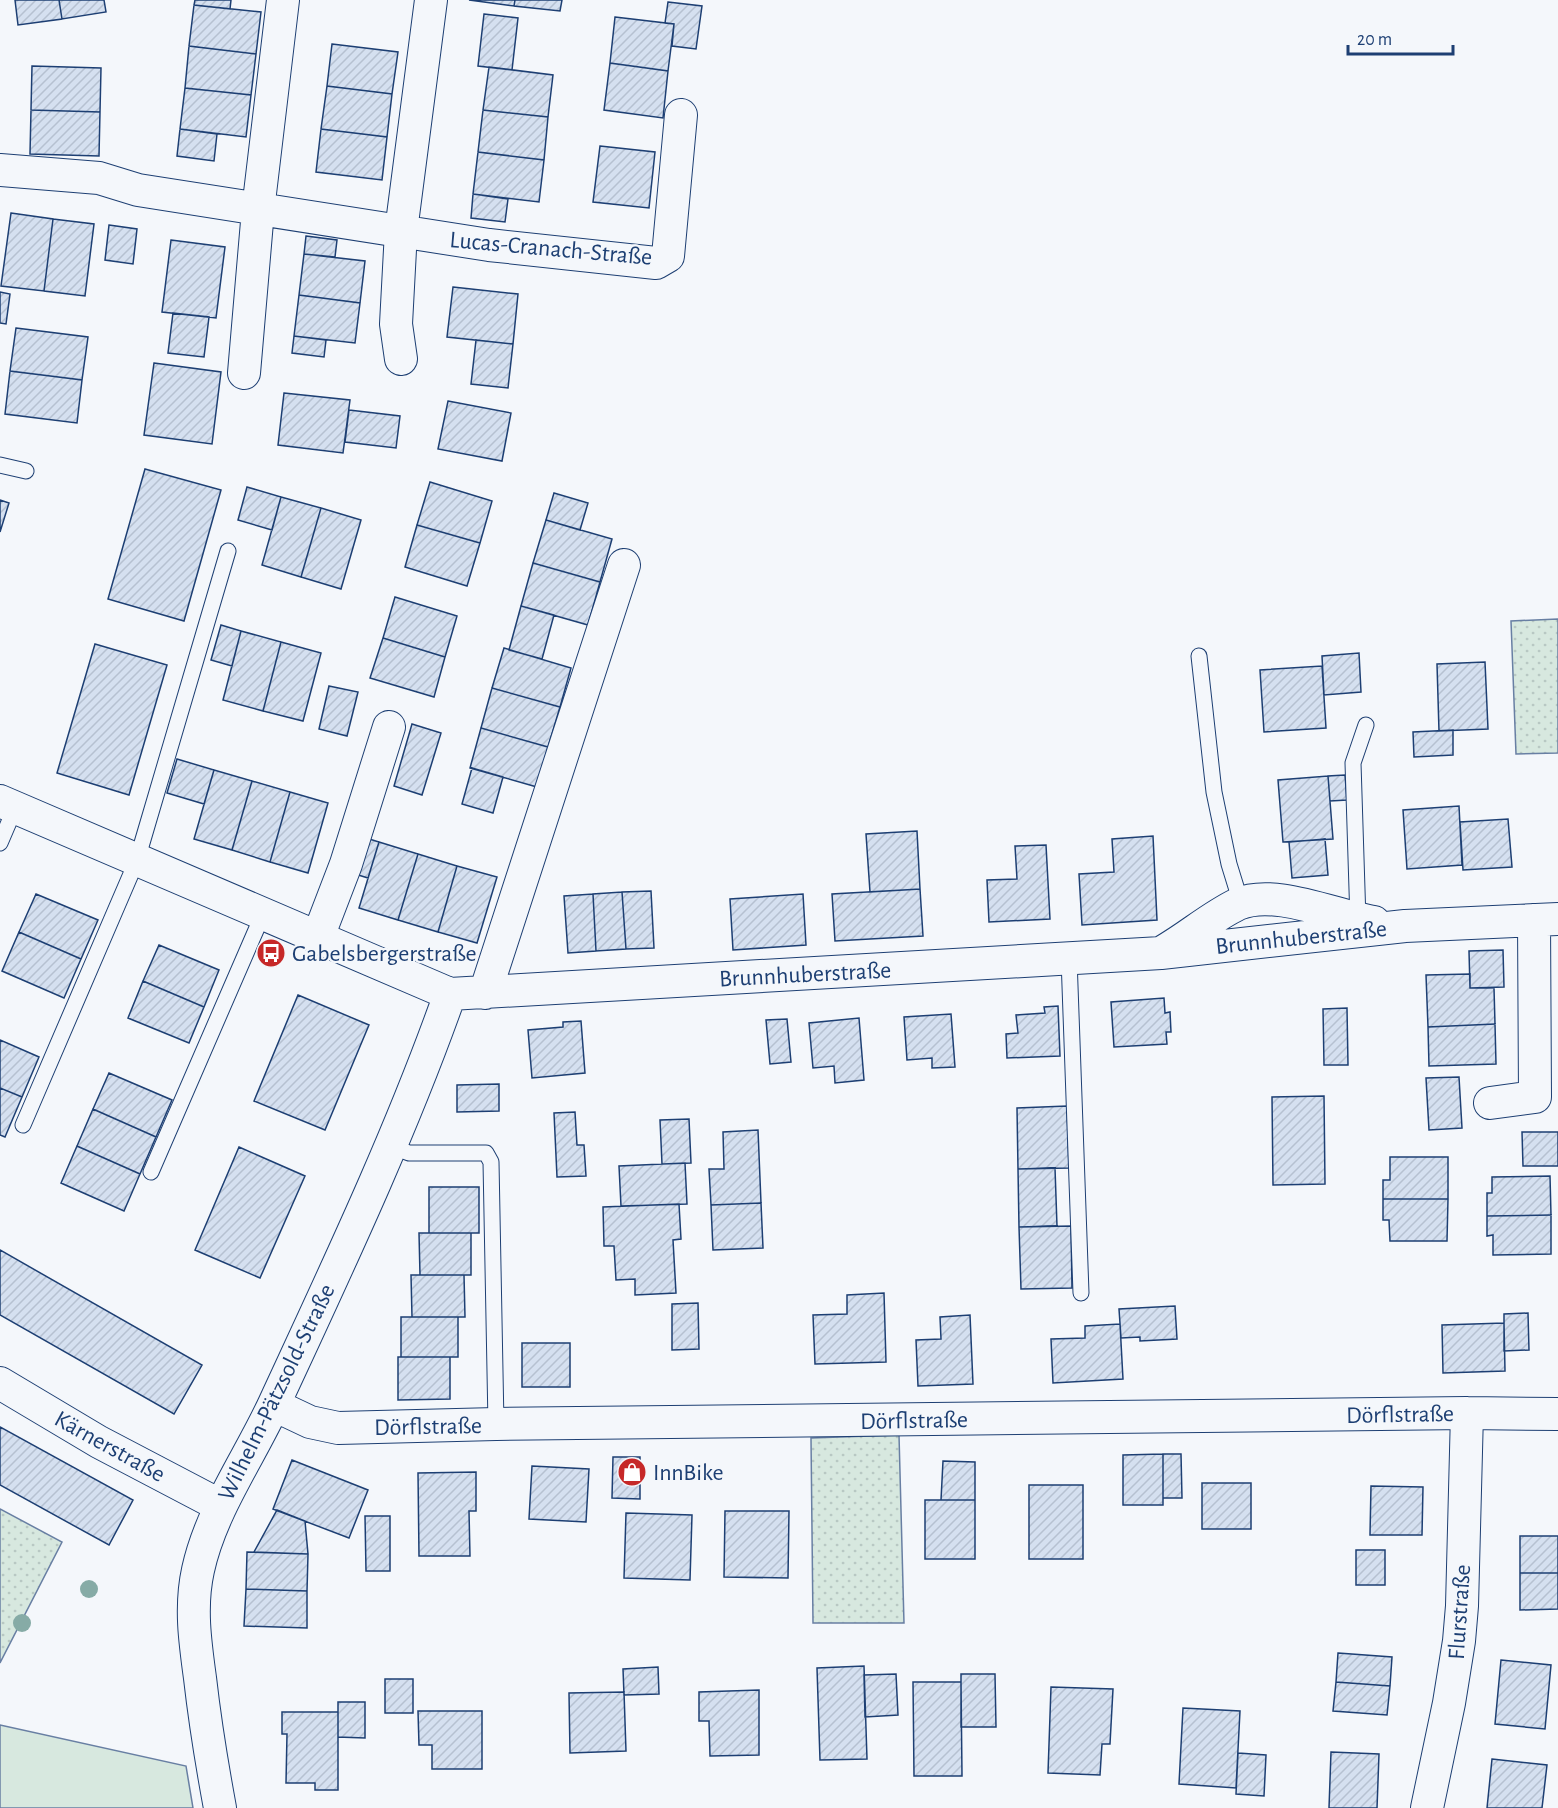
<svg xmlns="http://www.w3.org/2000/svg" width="1558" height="1808" font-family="'Alegreya Sans',sans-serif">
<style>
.grass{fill:url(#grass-dots);stroke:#687fa3;stroke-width:1.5}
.park{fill:#d7e8df;stroke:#687fa3;stroke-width:1.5}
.building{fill:url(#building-hatch);stroke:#1d3f73;stroke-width:1.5}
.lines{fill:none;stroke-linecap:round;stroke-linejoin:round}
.lane-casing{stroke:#1d3f73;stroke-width:17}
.street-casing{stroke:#1d3f73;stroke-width:34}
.lane{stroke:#f4f7fb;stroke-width:15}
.street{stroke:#f4f7fb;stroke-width:32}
.tree{fill:#86aba6}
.labels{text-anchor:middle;stroke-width:4.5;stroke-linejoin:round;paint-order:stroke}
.street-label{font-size:24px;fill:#1d3f73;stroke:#f4f7fb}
.poi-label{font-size:24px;fill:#1d3f73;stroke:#f4f7fb;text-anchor:start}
</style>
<defs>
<pattern id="grass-dots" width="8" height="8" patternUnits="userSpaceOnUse" patternTransform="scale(1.5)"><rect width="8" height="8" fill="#d7e8df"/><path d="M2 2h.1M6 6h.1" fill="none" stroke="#b8c8c3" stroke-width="1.8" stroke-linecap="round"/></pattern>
<pattern id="building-hatch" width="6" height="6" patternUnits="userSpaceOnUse" patternTransform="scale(1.5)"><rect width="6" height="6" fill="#d5e0f0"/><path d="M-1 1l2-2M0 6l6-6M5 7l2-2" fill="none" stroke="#b6c1d1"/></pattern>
</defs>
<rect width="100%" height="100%" fill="#f4f7fb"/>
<path class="grass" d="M1558,619v134l-42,1 -5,-133z
M899,1435l5,188h-91l-2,-185z
M0,1509l62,33 -62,121z"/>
<path class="park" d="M0,1725l186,41 7,42h-193z"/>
<path class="building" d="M15,0h44l3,19 -44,6z
M59,0h45l2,12 -44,7z
M195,0h36l-1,9 -36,-4z
M469,0h46l-1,6z
M515,0h47l-2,11 -46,-5z
M668,2l34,4 -6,43 -24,-3 2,-22 -9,-1z
M194,5l67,7 -5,42 -67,-8z
M484,14l34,4 -6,52 -34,-4z
M615,17l59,7 -6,47 -58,-8z
M332,44l66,8 -6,42 -65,-8z
M189,46l67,8 -5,41 -66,-7z
M610,63l58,8 -5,47 -59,-8z
M32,66l69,2 -1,44 -69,-2z
M489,67l64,8 -5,42 -65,-7z
M327,86l65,8 -5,43 -66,-8z
M185,88l66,7 -5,42 -66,-8z
M31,110l69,2 -1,44 -69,-2z
M483,110l65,7 -4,43 -66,-8z
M180,129l37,5 -3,27 -37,-5z
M321,129l66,8 -5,43 -66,-8z
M600,146l55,6 -6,56 -56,-6z
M478,152l66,8 -5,42 -66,-8z
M473,194l35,5 -3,23 -34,-4z
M11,213l42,6 -9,72 -43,-5z
M53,219l41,5 -9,72 -41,-5z
M109,225l28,4 -4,35 -28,-4z
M306,236l31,4 -2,17 -31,-3z
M171,240l54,7 -9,71 -54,-6z
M304,254l61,7 -5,42 -61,-8z
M453,287l65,7 -5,50 -66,-7z
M0,292l10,2 -4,30 -6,-1z
M299,295l61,8 -5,40 -61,-7z
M173,313l36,4 -5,40 -36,-4z
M16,328l72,9 -6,43 -72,-9z
M294,336l32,4 -2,17 -32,-4z
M476,340l37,4 -5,44 -37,-4z
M154,363l67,9 -9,72 -68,-9z
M10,371l72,9 -5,43 -72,-9z
M284,393l66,7 -7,53 -65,-8z
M448,401l63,12 -9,48 -64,-12z
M349,410l51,6 -4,32 -51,-6z
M145,469l76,21 -37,131 -76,-22z
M430,482l62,19 -12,42 -63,-18z
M247,487l34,10 -9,33 -34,-10z
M554,493l34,10 -8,27 -34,-10z
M281,497l40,11 -20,69 -39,-12z
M0,500l9,3 -9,29z
M321,508l40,12 -20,69 -40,-12z
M546,520l66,19 -12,43 -67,-19z
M417,525l63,18 -13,43 -62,-19z
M533,563l67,19 -12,43 -67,-19z
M395,597l62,19 -12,41 -62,-19z
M521,606l33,9 -12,44 -33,-9z
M221,625l20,6 -9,35 -21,-6z
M241,631l40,11 -18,69 -40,-11z
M383,638l62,19 -11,40 -64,-19z
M281,642l40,11 -18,68 -40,-10z
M95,644l72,21 -38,130 -72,-22z
M504,648l67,20 -11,39 -68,-19z
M1359,653l2,39 -37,3 -2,-39z
M1485,662l3,67 -49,2 -2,-67z
M1322,666l4,62 -62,4 -4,-62z
M329,686l29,6 -11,44 -28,-7z
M492,688l68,19 -12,40 -67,-19z
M412,724l29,9 -19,62 -28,-9z
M481,728l67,19 -11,40 -67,-19z
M1453,730v25l-39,2 -1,-25z
M177,759l37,11 -10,34 -37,-11z
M472,768l31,9 -10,36 -31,-9z
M214,770l38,11 -20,69 -38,-11z
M1345,775l2,25 -17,1 -2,-25z
M1328,776l5,63 -50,3 -5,-62z
M252,781l38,11 -20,70 -38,-12z
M290,792l38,11 -20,70 -38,-11z
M1459,806l3,59 -55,4 -4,-59z
M1508,819l4,48 -49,3 -3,-48z
M917,831l3,58 -50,3 -4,-58z
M1153,836l4,84 -75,5 -3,-51 35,-2 -2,-33z
M366,838l13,4 -11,36 -13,-4z
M1325,839l3,36 -36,3 -3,-36z
M379,842l39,12 -20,66 -39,-12z
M1046,845l4,74 -61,3 -2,-42 30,-1 -2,-33z
M418,854l39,12 -19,66 -40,-12z
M457,866l40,11 -20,66 -39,-11z
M920,889l3,47 -88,5 -3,-47z
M651,891l3,57 -28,1 -4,-57z
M622,892l4,57 -30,2 -3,-57z
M36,894l62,26 -17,39 -62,-27z
M593,894l3,57 -28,2 -4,-57z
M803,894l3,51 -73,5 -3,-51z
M19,932l62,27 -17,39 -62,-27z
M159,945l60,25 -15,37 -61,-26z
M1503,950l1,37 -34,1 -1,-37z
M1470,974v14h24l1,36 -67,3 -2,-52z
M143,981l61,26 -15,36 -61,-25z
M298,995l71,30 -44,105 -71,-29z
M1164,998l1,15 5,-1 1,20h-5l1,12 -53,3 -3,-45z
M1058,1006l2,50 -53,2 -1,-24 12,-1 -2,-18 29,-2 -1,-6z
M1347,1008l1,57h-24l-1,-56z
M951,1014l4,53 -23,1v-10l-25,2 -3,-43z
M859,1018l5,62 -29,3 -1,-17 -21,2 -4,-45z
M787,1019l4,43 -21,2 -4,-44z
M581,1021l4,52 -53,5 -4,-48 35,-3v-5z
M1495,1024l1,40 -67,2 -1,-39z
M0,1040l39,17 -17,40 -22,-9z
M109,1073l63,27 -16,37 -63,-28z
M1459,1077l3,51 -33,2 -3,-52z
M499,1084v27l-42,1v-27z
M0,1088l22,9 -17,40 -5,-2z
M1324,1096l1,88 -52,1 -1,-88z
M1067,1106l2,62 -51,1 -1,-61z
M93,1109l63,28 -16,37 -63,-28z
M575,1112l2,33h7l2,31 -29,1 -3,-64z
M689,1119l2,44 -29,1 -2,-44z
M758,1130l3,73 -50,2 -2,-36h15l-1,-37z
M1522,1132h36v34h-35z
M77,1146l63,28 -16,37 -63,-28z
M239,1147l66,29 -45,102 -65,-28z
M1390,1157h58v42h-65v-19h7z
M685,1163l2,41 -66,2 -2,-40z
M1055,1168l2,58 -38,1 -1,-58z
M1550,1176l1,39 -64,1v-23h5v-16z
M429,1187h50v46h-50z
M1383,1199h65l-1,42h-57l-1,-21h-6z
M761,1203l2,45 -50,2 -2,-45z
M679,1204l2,35 -8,1 3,53 -41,2v-16l-19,1 -2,-34h-10l-1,-39z
M1551,1215v39l-58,1v-20l-6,1v-20z
M1071,1226l1,62 -51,1 -2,-62z
M419,1233h52v42h-51z
M0,1250l202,115 -28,49 -174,-99z
M411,1275h53l1,42h-53z
M884,1293l2,69 -71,2 -2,-49 34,-1v-19z
M698,1303l1,46 -27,1v-46z
M1175,1306l2,33 -37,2v-4l-19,1 -2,-29z
M1528,1313l1,37 -25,1v-37z
M970,1315l3,69 -55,2 -2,-46 25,-1 -1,-22z
M401,1317h57v40h-57z
M1504,1323l1,48 -62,2 -1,-48z
M1120,1324l3,55 -70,4 -2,-44 34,-1v-12z
M522,1343h48v44h-48z
M398,1357h52v42l-52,1z
M0,1427l133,73 -24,45 -109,-60z
M1163,1454v51h-40v-50z
M1163,1454h18l1,44h-19z
M613,1457h27v42l-28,-1z
M292,1460l76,30 -19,48 -76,-29z
M943,1461l32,1v38h-34z
M532,1466l57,3 -3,53 -57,-3z
M476,1472v39h-7l1,45h-51l-1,-83z
M1202,1483h49v46h-49z
M1029,1485h54v74h-54z
M1371,1486l52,1 -1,48h-52z
M925,1500h50v59h-50z
M277,1510l28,11 3,33 -54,-2z
M725,1511h64l-1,67 -64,-1z
M626,1513l66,2 -2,65 -66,-2z
M365,1516h25v55h-24z
M1520,1536h38v37h-38z
M1356,1550h29v35h-29z
M247,1552l61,2 -1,37 -61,-2z
M1520,1573h38v36l-38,1z
M246,1589l61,2v37l-63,-2z
M1338,1653l54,4 -2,29 -54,-4z
M1501,1660l50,5 -6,64 -50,-5z
M864,1666l3,93 -47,1 -3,-92z
M658,1667l1,27 -35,1 -1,-26z
M896,1674l2,41 -33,2 -1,-42z
M961,1674h34l1,53h-35z
M385,1679h28v34h-28z
M913,1682h48l1,94h-48z
M1336,1682l54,4 -3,29 -54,-4z
M1051,1687l62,2 -3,55h-8l-2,31 -52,-2z
M759,1690v65l-49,1 -1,-35h-10v-29z
M624,1692l2,59 -56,2 -1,-60z
M338,1702h27v36l-27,-1z
M1183,1708l57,3 -4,77 -57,-4z
M418,1711h64v58h-50v-24h-13z
M282,1712h56v78h-23v-7h-29l1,-49h-5z
M1331,1752l48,2 -2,54h-48z
M1238,1753l28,2 -2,41 -28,-2z
M1492,1759l55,6 -5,43h-55z"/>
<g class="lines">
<g class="lane-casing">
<path id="lane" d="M0,465l26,6
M1199,656l15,136 15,72 12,39
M0,843l15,-35
M1358,921l-5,-158 13,-38
M1069,958l12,335
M23,1125l114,-265 91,-309
M390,1146l19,7h77l5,9 5,262
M151,1172l112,-258"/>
</g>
<g class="street-casing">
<path id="street" d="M0,170l99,8 39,12 351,55 167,18 12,-7 13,-141
M401,359l-5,-35 5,-93 30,-231
M244,373l14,-163 25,-210
M0,801l450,193 711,-41 244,-27 153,-7
M318,937l28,-73 43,-137
M1164,951c26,-15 47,-34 74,-47 37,-16 97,12 136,18
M485,993l139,-428
M1490,1103l45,-6 -1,-177
M0,1383l99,59 122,64
M274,1405l36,17 28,6 158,-4 971,-11 91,1
M220,1808c-8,-43 -15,-86 -20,-130 -5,-36 -10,-72 -2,-108 13,-60 52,-113 77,-168 62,-134 126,-269 175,-408
M1427,1808l22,-105 10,-62 3,-35 5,-193"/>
</g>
<use href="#lane" class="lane"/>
<use href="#street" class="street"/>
</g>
<g class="tree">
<circle cx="89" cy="1589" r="9"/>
<circle cx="22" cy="1623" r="9"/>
</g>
<defs>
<g id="bus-disc" transform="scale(1.5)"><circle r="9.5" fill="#c62828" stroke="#f4f7fb"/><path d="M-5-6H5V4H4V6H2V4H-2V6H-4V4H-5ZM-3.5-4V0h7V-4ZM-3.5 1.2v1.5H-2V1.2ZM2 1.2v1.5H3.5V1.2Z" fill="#fff"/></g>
<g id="shop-disc" transform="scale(1.5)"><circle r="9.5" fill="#c62828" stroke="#f4f7fb"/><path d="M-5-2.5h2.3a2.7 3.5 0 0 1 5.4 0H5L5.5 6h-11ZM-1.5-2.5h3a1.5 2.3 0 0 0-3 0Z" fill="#fff"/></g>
</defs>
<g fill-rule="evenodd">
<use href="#bus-disc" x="271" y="953"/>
<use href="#shop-disc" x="632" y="1472"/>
</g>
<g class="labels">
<g class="street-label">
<text transform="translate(551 248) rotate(5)" y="8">Lucas-Cranach-Straße</text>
<text transform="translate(1301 937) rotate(-6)" y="8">Brunnhuberstraße</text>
<text transform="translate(805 974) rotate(-3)" y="8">Brunnhuberstraße</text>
<text transform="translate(276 1392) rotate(-64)" y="8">Wilhelm-Pätzsold-Straße</text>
<text transform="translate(1400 1414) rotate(-1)" y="8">Dörflstraße</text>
<text transform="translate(914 1420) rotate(-1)" y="8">Dörflstraße</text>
<text transform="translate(428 1426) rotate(-1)" y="8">Dörflstraße</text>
<text transform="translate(110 1446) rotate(29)" y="8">Kärnerstraße</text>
<text transform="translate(1459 1612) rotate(-86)" y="8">Flurstraße</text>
</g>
<g class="poi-label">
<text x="292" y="961">Gabelsbergerstraße</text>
<text x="653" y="1480">InnBike</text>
</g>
</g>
<path d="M1348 45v9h105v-9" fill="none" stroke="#1d3f73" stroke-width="3"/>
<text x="1357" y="45" font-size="18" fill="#1d3f73" stroke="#f4f7fb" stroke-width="4.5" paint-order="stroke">20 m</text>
</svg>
